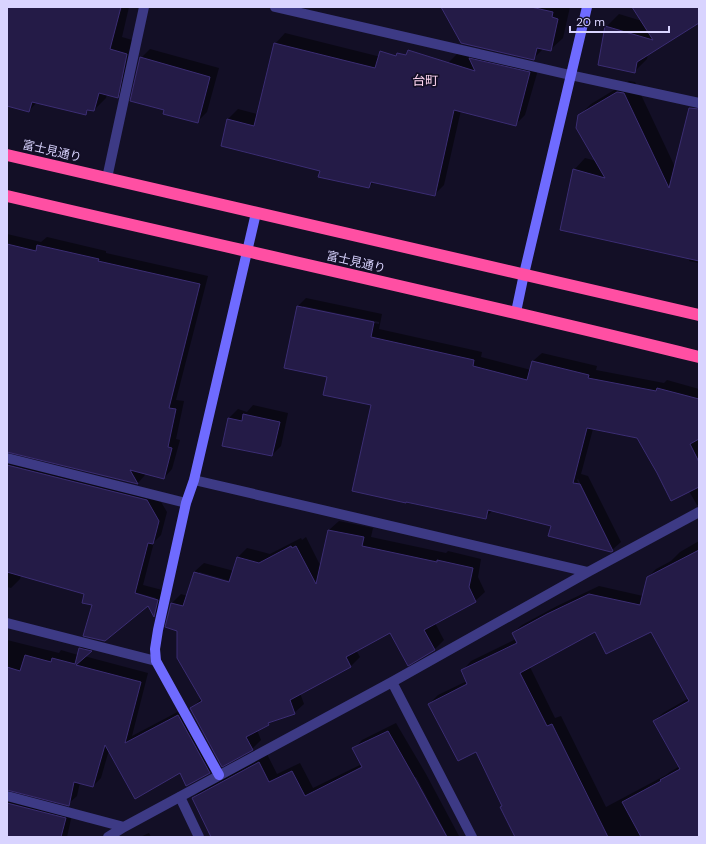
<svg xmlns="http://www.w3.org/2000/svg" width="706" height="844" font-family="'DM Sans','Noto Sans JP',sans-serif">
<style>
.shadow{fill:#0007;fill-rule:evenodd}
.building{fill:#241b47;stroke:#3b2d73}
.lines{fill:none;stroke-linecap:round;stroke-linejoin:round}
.lane{stroke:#3d3a85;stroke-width:10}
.street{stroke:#3d3a85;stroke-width:10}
.secondary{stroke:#6f6bff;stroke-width:10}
.highway{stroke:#ff4fa3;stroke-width:12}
.labels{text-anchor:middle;stroke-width:3.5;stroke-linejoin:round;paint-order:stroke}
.street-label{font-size:12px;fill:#d9d4ff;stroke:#130f26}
.neighbourhood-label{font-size:13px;fill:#ffd6f0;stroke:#130f26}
</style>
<rect width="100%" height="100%" fill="#130f26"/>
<path class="shadow" d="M7,7h122l-7,30 17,5 -9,43 -13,12 -10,-3 -1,4 -12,12 -4,-1 -5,5 -48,-12 -8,9 -22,-6z
M443,7h127l-7,31 -13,12 -6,-2 -11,11z
M633,7h66v15l-51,32 -1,5 -13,13 -28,-45 13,-13 23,7z
M285,33l160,40 3,-10 10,-10 14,4 8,-8 60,14 -15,52 -10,10 -54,-15 -17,75 -10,10 -60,-13 -5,5 -48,-17 -99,-24 6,-27 10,-10 19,5 18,-70z
M150,49l69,19 -12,44 -9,9 -33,-12 -24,-51z
M629,81l6,1 40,85 12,-48 12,-11v155l-10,-2 1,-3 -116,-88 11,-12 12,3 -18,-45 12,-12z
M7,234l34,8 6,-5 59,14v2l102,23 -32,124 8,1 -8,38 4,1 -8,29 -8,9 -20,-6 1,3 -7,8 -129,-32 1,3 145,38 12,20 -6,23 -7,7 -11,43 23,6 -4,17 -8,7 -6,-11 -55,1 -8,-12 -64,-18 -1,4 -9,9 -4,-1zM130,591l26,7 -1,2 -25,-7z
M306,298l76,16 -3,15 103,23 -1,5 50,13 2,-9 9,-8 55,13 -1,4 68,13 3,-3 32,9v116h-2l-8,-14 -31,-19 -21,-34 -44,-9 -12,45 7,2 33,66 -9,8 -60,-24 -60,-15 -7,7 -113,-113 -44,-29 -30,-70zM303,306l76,16v2l-76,-16zM578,479l31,62h-3l-29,-61z
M253,405l35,8 -7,33 -9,9 -43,-37 9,-9 9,3z
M339,521l34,7 -2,9 75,16 2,-2 33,8 -3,18 7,15 -10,9 -40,22 9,17 -9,9 -27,15 -18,-33 -34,19 4,7 -9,9 -51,27 4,11 -10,9 -23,8 -14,9 4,10 -9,9 -61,-40 11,-11 -24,-68 -6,-27 9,-9 6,2 7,-24 10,-9 30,8 4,-14 9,-9 23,6 31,-16 1,2 4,-3 15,30 8,-37zM199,572l35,10v2l-35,-10z
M699,541v296h-182l-41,-87 -47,-46 9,-9 29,-14 -4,-11 8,-9 45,-22 -3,-6 9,-8 35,-19 42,-20 44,10 4,-18 9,-9 15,-8 9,-9zM595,631h57l37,67 -26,15 -9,8 26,45 -10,6 -4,3 -60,32 -45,-91 -6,2 -25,-51z
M7,640l52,13 2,-3 17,5 2,-6 9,-9 10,3 -15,13 64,17 -16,63 55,-29 31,57 -8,8 -23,12 -6,-12 -72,-22 -8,28 -8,8 -13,-4 -3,14 -9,8 -60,-15 5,5 60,16 -6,27h-60z
M396,723l30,51 33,62 -1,1h-10l-32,-60 -2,1 32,59h-234l-19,-39 9,-9 65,-35 10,20 23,-11 13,25 49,-24 -8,-15 8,-9z
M149,833l2,4h-11z"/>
<path class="building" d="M7,7h114l-11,42 17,5 -9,44 -19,-5 -5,18 -7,-1 -1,5 -54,-13 -3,10 -22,-6z
M441,7h90l22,5 -1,5 6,2 -7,32 -14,-3 -3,12 -73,-17z
M632,7h67v16l-62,39 -2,11 -37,-8 7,-39 48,14z
M274,43l101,25 5,-17 16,5 1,-3 9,2 2,-5 67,21 -6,-13 61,14 -14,54 -62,-16 -19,86 -64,-14 -2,6 -51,-11 2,-6 -99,-25 6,-27 27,7z
M140,57l70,20 -12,46 -35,-9 1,-4 -34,-9z
M617,92l7,1 45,95 20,-80 10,1v152l-139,-31 13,-61 32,9 -29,-50 2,-13z
M7,244l29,7 1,-6 62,14 -1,2 102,23 -31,124 7,1 -8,38 4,1 -8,31 -34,-9 8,14 -131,-32z
M297,306l77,16 -3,15 103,23 -1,6 54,14 5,-19 57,14 -1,3 68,13 1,-3 42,11v40l-9,5 9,18v25l-28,14 -14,-28 -20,-35 -50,-10 -14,55 7,1 33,67 -2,1 -63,-16 3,-10 -63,-16 -2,9 -80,-17v1l-54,-12 19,-86 -48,-10 4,-18 -43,-9z
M243,414l37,8 -8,34 -50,-10 6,-28 14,3z
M7,465l140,35 12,21 -6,23 -5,-1 -13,50 23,7 -4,17 -6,-11 -43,35 -22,-5 9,-31 -10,-2 2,-9 -77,-22z
M328,530l36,7 -2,9 75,16v-2l36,8 -4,19 7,15 -52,28 11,20 -27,16 -18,-33 -44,24 5,10 -61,33 5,14 -27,9 1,2 -23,12 7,13 -31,17 -32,-59 12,-7 -25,-43v-27l-12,-4 6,-24 12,3 11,-34 35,10 8,-25 22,6 32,-17 1,2 4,-2 20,38z
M699,550v287h-58l-19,-35 39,-21 -1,-1 20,-11 -27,-48 36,-20 -38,-69 -45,22 -11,-22 -75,41 27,53 5,-2 56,113h-93l-15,-30 2,-1 -26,-54 -18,9 -30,-57 39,-20 -6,-14 56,-27 -5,-10 35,-19 42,-20 51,11 7,-28z
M79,648l13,3 -16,14 65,17 -16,61 53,-28 32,58 -24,13 -6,-13 -45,26 -30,-54 -12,42 -19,-5 -5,24 -62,-16v-123l13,4 5,-16 26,7 1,-4 23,6z
M388,731l29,51 30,55h-236l-19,-39 67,-36 10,20 23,-11 13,25 57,-29 -10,-19z
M7,803l59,15 -5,19h-54z"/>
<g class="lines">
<path class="lane" d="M180,797l19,40"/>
<path class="street" d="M275,7l295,68 129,28
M107,178l37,-171
M7,458l179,45
M194,480l394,92
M7,623l149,38
M392,682l80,155
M7,796l117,31
M108,837l16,-10 268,-145 196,-110 111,-60"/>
<path class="secondary" d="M516,312l8,-38 63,-267
M219,775l-63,-114 -1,-12 3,-19 28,-127 8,-23 62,-267"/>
<path class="highway" d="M7,155l692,160
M7,196c231,54 462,104 692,161"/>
</g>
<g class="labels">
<g class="street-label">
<text transform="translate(52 151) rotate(13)" y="4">富士見通り</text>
<text transform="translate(356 262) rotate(13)" y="4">富士見通り</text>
</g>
<g class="neighbourhood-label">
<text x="425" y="85">台町</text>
</g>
</g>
<rect width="706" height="844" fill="none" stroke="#d9d4ff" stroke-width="16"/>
<path d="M570 26v6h99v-6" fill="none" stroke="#d9d4ff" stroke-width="2"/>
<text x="576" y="26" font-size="12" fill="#d9d4ff" stroke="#130f26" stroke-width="3" paint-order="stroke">20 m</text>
</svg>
